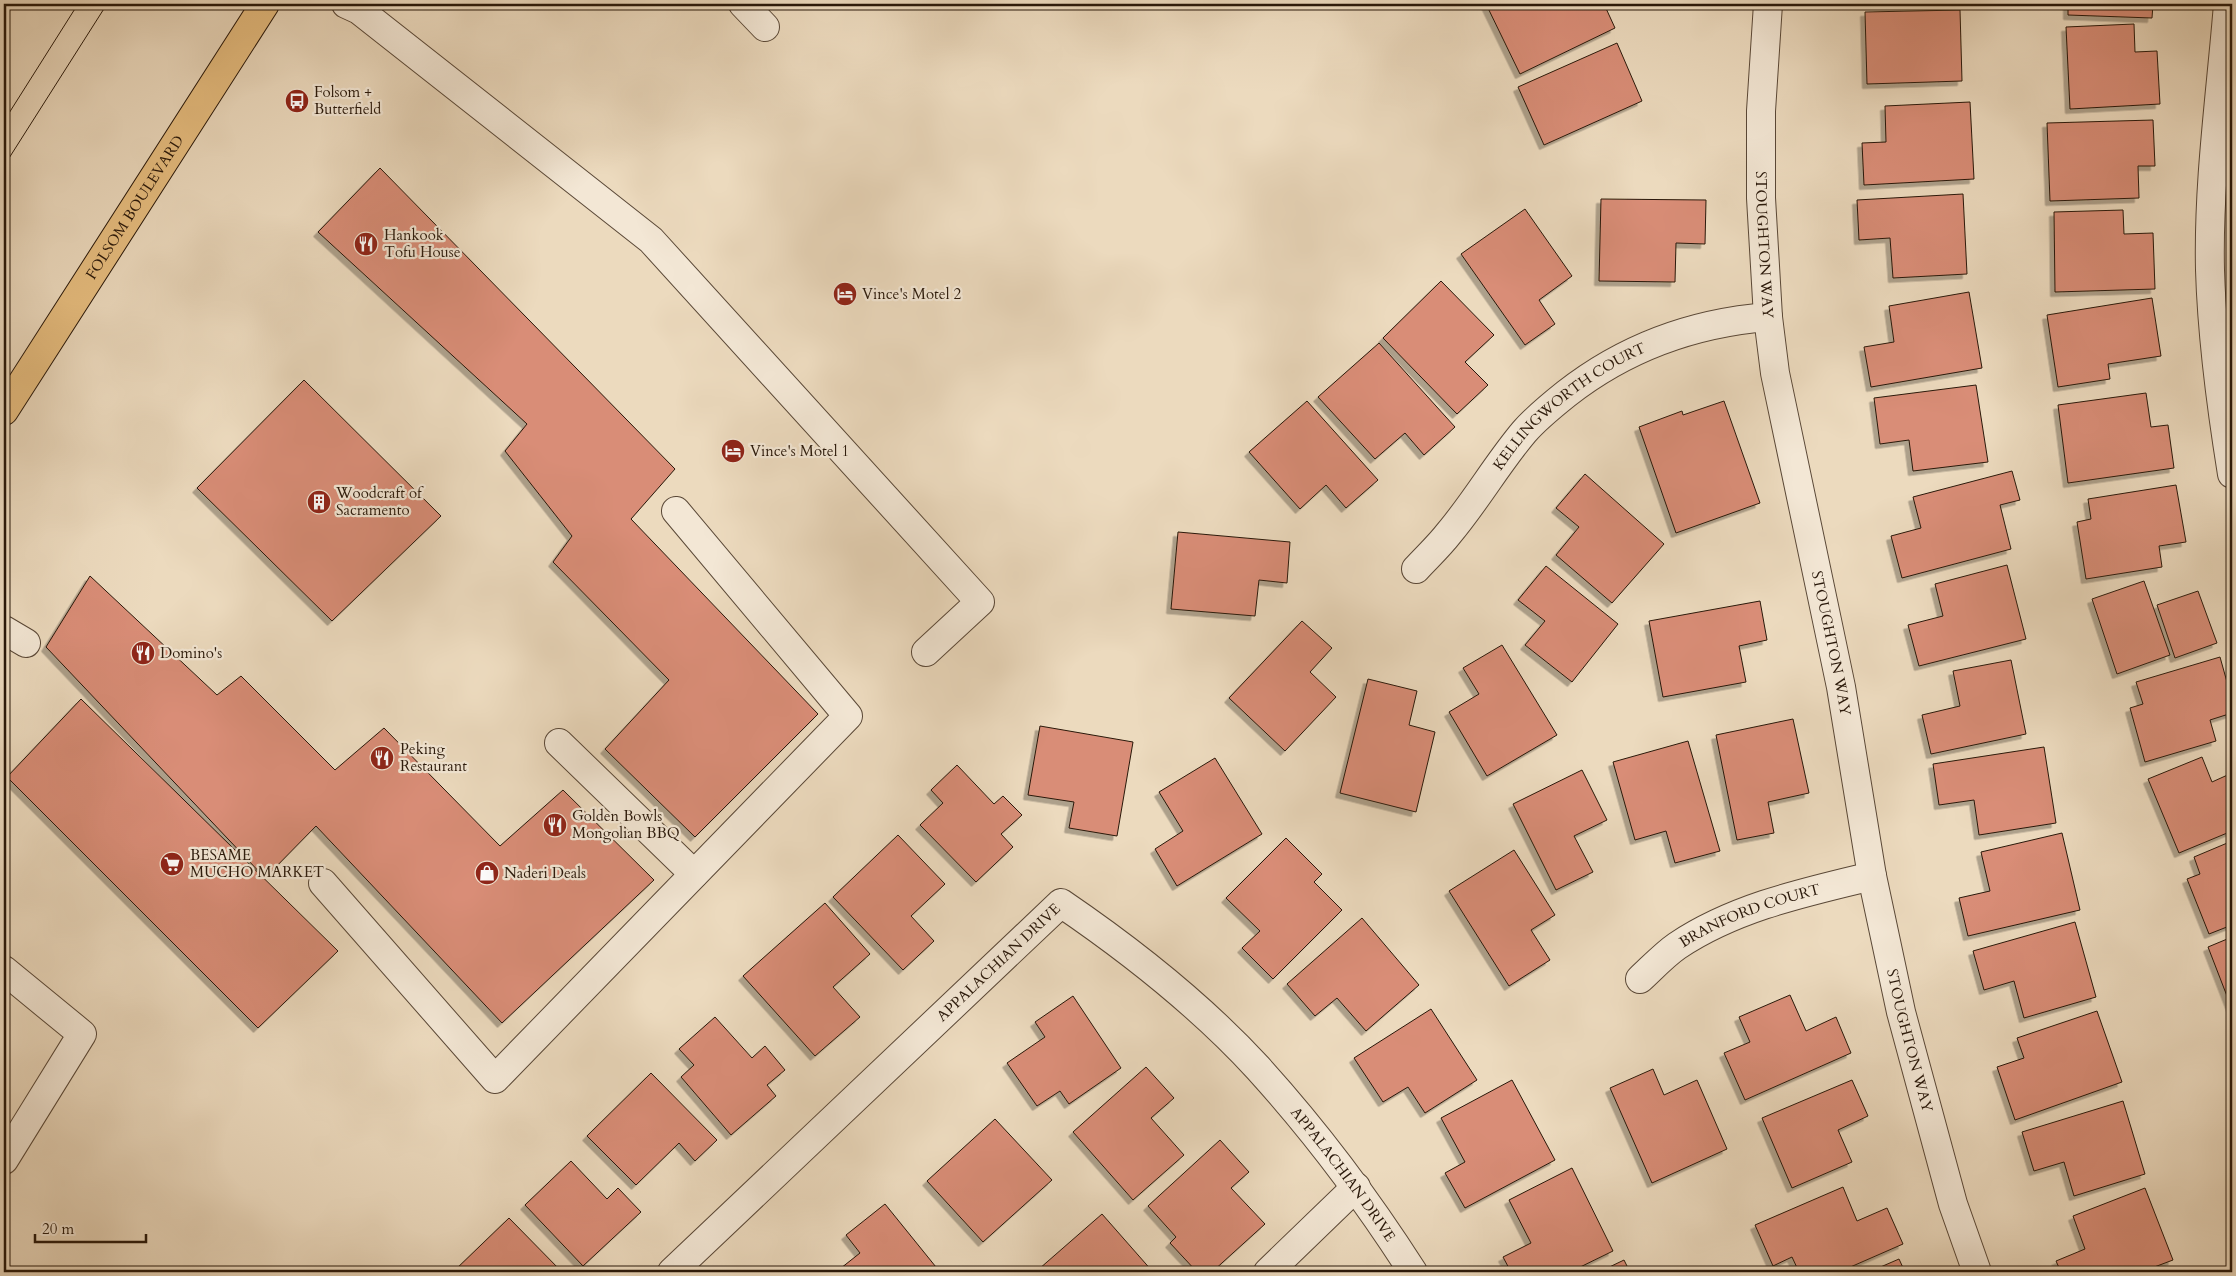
<svg xmlns="http://www.w3.org/2000/svg" width="2236" height="1276" font-family="Cardo,serif">
<style>
.building{fill:#d98d77;stroke:#29180a;filter:url(#shadow)}
.lines{fill:none;stroke-linecap:round;stroke-linejoin:round}
.minor-casing{stroke:#5a4837;stroke-width:30}
.major-casing{stroke:#29180a;stroke-width:30}
.minor{stroke:#f3e7d5;stroke-width:28}
.major{stroke:#e6bd7f;stroke-width:28}
.tram{stroke:#29180a;stroke-width:1}
.rail{stroke:#29180a;stroke-width:4;stroke-dasharray:9 9;stroke-linecap:butt}
.labels{text-anchor:middle;stroke-width:4.5;stroke-linejoin:round;paint-order:stroke}
.poi-label{font-size:15px;fill:#29180a;stroke:#f3e7d5;text-anchor:start}
.street-label{font-size:15px;fill:#29180a;stroke:#f3e7d5}
</style>
<defs>
<filter id="shadow"><feDropShadow dx="-4.5" dy="4.5" stdDeviation="0" flood-color="#0004"/></filter>
</defs>
<rect width="100%" height="100%" fill="#ecdabe"/>
<filter id="stains"><feTurbulence type="fractalNoise" baseFrequency=".004" numOctaves="4"/><feColorMatrix values="0 0 0 0 .2 0 0 0 0 .09 0 0 0 0 .02 0 0 0 .5 -.17"/></filter>
<radialGradient id="worn" r=".72"><stop offset=".6" stop-color="#630" stop-opacity="0"/><stop offset="1" stop-color="#630" stop-opacity=".3"/></radialGradient>
<path class="building" d="M1486,4h118l11,24 -95,46z
M2068,4h85l-1,14 -84,-3z
M1960,10l2,71 -95,3 -2,-72z
M2134,24l1,28 22,-1 3,53 -90,5 -4,-82z
M1617,43l25,58 -98,44 -26,-58z
M1970,102l4,77 -110,6 -2,-42 24,-1 -1,-36z
M2153,120l2,46h-17l1,32 -89,3 -3,-78z
M380,168l295,301 -44,50 187,195 -123,123 -90,-88 64,-69 -116,-118 19,-26 -67,-85 22,-27 -209,-192z
M1963,194l4,80 -74,4 -3,-40 -31,2 -2,-40z
M1601,199l105,1 -1,44 -29,-1 -1,39 -76,-1z
M1525,209l47,67 -33,24 16,24 -30,21 -64,-91z
M2123,210l1,24 29,-1 2,56 -100,3 -1,-80z
M1441,281l53,54 -29,27 23,23 -31,29 -74,-76z
M1969,292l13,76 -111,19 -7,-40 30,-5 -5,-36z
M2152,298l9,58 -53,8 2,15 -52,8 -11,-72z
M1379,343l76,84 -31,28 -19,-22 -30,26 -57,-62z
M304,380l137,136 -109,105 -135,-133z
M1976,385l12,77 -75,9 -4,-31 -29,4 -6,-46z
M2146,393l5,34 17,-2 6,43 -106,15 -10,-78z
M1307,401l71,79 -32,28 -20,-23 -26,24 -51,-57z
M1724,401l36,102 -84,30 -37,-106 43,-16 1,4z
M2012,471l8,29 -20,5 11,44 -109,29 -11,-42 30,-8 -8,-31z
M1585,474l79,70 -52,59 -56,-48 23,-28 -23,-19z
M2176,485l10,57 -27,4 3,21 -76,12 -9,-57 14,-3 -3,-20z
M1178,532l112,10 -3,41 -28,-3 -4,36 -84,-7z
M2007,565l19,74 -107,27 -11,-41 35,-9 -8,-32z
M1546,566l72,58 -46,58 -47,-37 20,-24 -27,-21z
M90,576l127,119 24,-19 94,94 49,-42 116,118 63,-56 91,90 -152,143 -186,-197 -51,52 -219,-231z
M2144,581l26,74 -53,19 -25,-75z
M2198,591l19,52 -42,15 -18,-53z
M1760,601l7,39 -28,6 7,36 -83,15 -14,-76z
M1302,621l30,27 -22,24 26,25 -51,54 -56,-53z
M1502,645l55,90 -70,41 -38,-64 30,-18 -16,-26z
M2220,657l12,43v13l-22,7 6,21 -71,21 -15,-54 13,-4 -7,-22z
M2011,660l15,74 -95,20 -9,-39 38,-9 -7,-35z
M1368,679l49,12 -8,34 26,7 -19,80 -76,-19z
M81,699l257,252 -80,77 -251,-251z
M1793,719l16,74 -41,9 6,31 -37,7 -21,-105z
M1040,726l93,16 -16,94 -48,-8 5,-26 -46,-7z
M1688,741l32,110 -45,12 -9,-32 -31,9 -22,-78z
M2044,747l12,76 -77,12 -5,-35 -35,5 -6,-41z
M2202,757l10,25 20,-9v58l-53,22 -31,-74z
M1215,758l47,76 -85,52 -22,-37 28,-18 -24,-39z
M957,765l37,39 9,-8 19,19 -21,19 12,13 -37,35 -56,-57 23,-22 -12,-13z
M1582,770l25,50 -33,16 19,36 -37,18 -43,-86z
M2062,833l18,77 -112,26 -9,-38 31,-7 -9,-39z
M898,835l47,49 -34,32 23,25 -31,29 -70,-73z
M1286,838l36,36 -8,8 28,28 -69,69 -31,-31 18,-17 -34,-33z
M2232,841v84l-23,9 -22,-55 13,-5 -6,-17z
M1514,850l41,65 -24,15 19,30 -41,26 -60,-95z
M825,903l45,51 -37,33 27,30 -45,39 -72,-80z
M1362,918l57,67 -53,46 -29,-33 -22,18 -28,-32z
M2075,922l21,75 -72,21 -10,-37 -30,9 -11,-39z
M2232,937v72l-24,-62z
M1790,995l16,36 30,-14 15,36 -106,47 -21,-47 26,-11 -11,-25z
M1073,996l48,72 -52,36 -9,-13 -23,15 -30,-43 38,-26 -10,-15z
M1431,1009l46,71 -52,33 -17,-26 -25,15 -29,-44z
M2097,1011l25,71 -107,38 -18,-53 27,-9 -7,-20z
M715,1017l37,41 13,-12 20,24 -18,15 9,11 -45,39 -50,-58 13,-12 -15,-16z
M1146,1067l28,31 -23,20 33,37 -51,45 -60,-68z
M1653,1069l11,26 33,-15 30,69 -75,34 -42,-95z
M651,1073l66,67 -22,21 -16,-18 -43,42 -49,-49z
M1512,1080l43,80 -90,48 -20,-35 20,-11 -24,-44z
M1852,1080l16,36 -30,14 14,32 -60,26 -30,-70z
M2123,1101l22,73 -71,22 -10,-34 -30,9 -12,-39z
M995,1119l57,61 -69,62 -56,-61z
M1220,1140l29,32 -18,16 34,36 -53,48h-15l-27,-29 6,-6 -28,-31z
M571,1161l36,38 11,-11 23,24 -58,54 -58,-61z
M1572,1168l41,83 -43,21h-59l-8,-15 28,-14 -22,-43z
M1843,1187l14,34 30,-13 16,36 -64,28h-40l-7,-15 -19,9 -18,-41z
M2145,1188l28,72 -32,12h-80l-5,-11 29,-12 -12,-33z
M885,1204l55,68h-104l24,-19 -14,-18z
M1102,1214l51,58h-112l-2,-3z
M509,1218l53,54h-109z
M1899,1259l6,13h-36z
M1624,1260l6,12h-31z"/>
<g class="lines">
<g class="minor-casing">
<g id="minor">
<path d="M346,4l13,6 292,230 329,362 -54,50"/>
<path d="M743,4l22,23"/>
<path id="s1" d="M1768,4l-7,107v87l7,119 7,56 66,314 31,189 29,136 52,192 24,68"/>
<path d="M2228,4c-7,88 -20,177 -18,266 2,68 11,136 22,204"/>
<path id="s2" d="M1416,569c11,-12 23,-23 33,-36 27,-32 48,-69 75,-101 12,-14 27,-26 42,-38 60,-47 126,-71 202,-77"/>
<path d="M4,630l22,13"/>
<path d="M559,743l135,131"/>
<path d="M323,883l172,196 353,-363 -172,-205"/>
<path d="M4,970l78,64 -78,126"/>
<path id="s3" d="M1640,979c12,-11 24,-24 37,-33 58,-39 129,-54 195,-70"/>
<path id="s4" d="M672,1272l389,-369c69,47 140,103 197,165 58,64 109,132 155,204"/>
<path d="M1268,1272l88,-85"/>
</g>
</g>
<g class="major-casing">
<g id="major">
<path id="s5" d="M4,411l261,-407"/>
</g>
</g>
<use href="#minor" class="minor"/>
<use href="#major" class="major"/>
<path class="tram" d="M4,121l74,-117
M4,166l103,-162"/>
<path class="rail" d="M4,18l8,-14"/>
</g>
<defs>
<g id="bus-disc" transform="scale(1.25)"><circle r="9.5" fill="#8f2418" stroke="#f3e7d5"/><path d="M-5-6H5V4H4V6H2V4H-2V6H-4V4H-5ZM-3.5-4V0h7V-4ZM-3.5 1.2v1.5H-2V1.2ZM2 1.2v1.5H3.5V1.2Z" fill="#fff"/></g>
<g id="restaurant-disc" transform="scale(1.25)"><circle r="9.5" fill="#8f2418" stroke="#f3e7d5"/><path d="M-5-6h1v4h1v-4h1v4h1v-4h1v5L-1.5 .5V6h-2V.5L-5-1ZM5-6V6H3V1.5H1.5Q1.5-4 5-6Z" fill="#fff"/></g>
<g id="hotel-disc" transform="scale(1.25)"><circle r="9.5" fill="#8f2418" stroke="#f3e7d5"/><path d="M-6-4.5h1.5V1H6V5H4.5V3h-9V5H-6ZM-4 0a1.8 1.8 0 1 1 3.6 0ZM.5 0V-2.5h3Q6-2.5 6 0Z" fill="#fff"/></g>
<g id="building-disc" transform="scale(1.25)"><circle r="9.5" fill="#8f2418" stroke="#f3e7d5"/><path d="M-4-6H4V6H1V3H-1V6H-4ZM-2.5-4.3h1.7v1.8h-1.7ZM.8-4.3h1.7v1.8H.8ZM-2.5-1h1.7V.8h-1.7ZM.8-1h1.7V.8H.8Z" fill="#fff"/></g>
<g id="supermarket-disc" transform="scale(1.25)"><circle r="9.5" fill="#8f2418" stroke="#f3e7d5"/><path d="M-6-5.5h2.5l.6 2H6L4.5 2H-2.5L-4.4-4H-6ZM-1.5 3.2a1.3 1.3 0 1 0 .1 0ZM3 3.2a1.3 1.3 0 1 0 .1 0Z" fill="#fff"/></g>
<g id="shop-disc" transform="scale(1.25)"><circle r="9.5" fill="#8f2418" stroke="#f3e7d5"/><path d="M-5-2.5h2.3a2.7 3.5 0 0 1 5.4 0H5L5.5 6h-11ZM-1.5-2.5h3a1.5 2.3 0 0 0-3 0Z" fill="#fff"/></g>
</defs>
<g fill-rule="evenodd">
<use href="#bus-disc" x="297" y="101"/>
<use href="#restaurant-disc" x="366" y="244"/>
<use href="#hotel-disc" x="845" y="294"/>
<use href="#hotel-disc" x="733" y="451"/>
<use href="#building-disc" x="319" y="502"/>
<use href="#restaurant-disc" x="143" y="653"/>
<use href="#restaurant-disc" x="382" y="758"/>
<use href="#restaurant-disc" x="555" y="825"/>
<use href="#supermarket-disc" x="172" y="864"/>
<use href="#shop-disc" x="487" y="873"/>
</g>
<g class="labels">
<g class="poi-label">
<text x="314" y="97">Folsom +<tspan x="314" dy="17">Butterfield</tspan></text>
<text x="384" y="240">Hankook<tspan x="384" dy="17">Tofu House</tspan></text>
<text x="862" y="299">Vince's Motel 2</text>
<text x="750" y="456">Vince's Motel 1</text>
<text x="336" y="498">Woodcraft of<tspan x="336" dy="17">Sacramento</tspan></text>
<text x="160" y="658">Domino's</text>
<text x="400" y="754">Peking<tspan x="400" dy="17">Restaurant</tspan></text>
<text x="572" y="821">Golden Bowls<tspan x="572" dy="17">Mongolian BBQ</tspan></text>
<text x="190" y="860">BESAME<tspan x="190" dy="17">MUCHO MARKET</tspan></text>
<text x="504" y="878">Naderi Deals</text>
</g>
<g class="street-label">
<text dy="5" stroke="none"><textPath href="#s5" startOffset="242">FOLSOM BOULEVARD</textPath></text>
<text dy="5" stroke="none"><textPath href="#s1" startOffset="241">STOUGHTON WAY</textPath></text>
<text dy="5" stroke="none"><textPath href="#s2" startOffset="226">KELLINGWORTH COURT</textPath></text>
<text dy="5" stroke="none"><textPath href="#s1" startOffset="646">STOUGHTON WAY</textPath></text>
<text dy="5" stroke="none"><textPath href="#s3" startOffset="129">BRANFORD COURT</textPath></text>
<text dy="5" stroke="none"><textPath href="#s4" startOffset="450">APPALACHIAN DRIVE</textPath></text>
<text dy="5" stroke="none"><textPath href="#s1" startOffset="1051">STOUGHTON WAY</textPath></text>
<text dy="5" stroke="none"><textPath href="#s4" startOffset="930">APPALACHIAN DRIVE</textPath></text>
</g>
</g>
<rect width="2236" height="1276" fill="none" stroke="#ecdabe" stroke-width="20"/>
<rect x="5" y="5" width="2226" height="1266" fill="none" stroke="#29180a" stroke-width="2.5"/>
<rect x="10" y="10" width="2216" height="1256" fill="none" stroke="#29180a"/>
<path d="M35 1234v8h111v-8" fill="none" stroke="#29180a" stroke-width="2.5"/>
<text x="42" y="1234" font-size="15" fill="#29180a" stroke="#f3e7d5" stroke-width="4" paint-order="stroke">20 m</text>
<rect width="100%" height="100%" filter="url(#stains)"/>
<rect width="100%" height="100%" fill="url(#worn)"/>
</svg>
